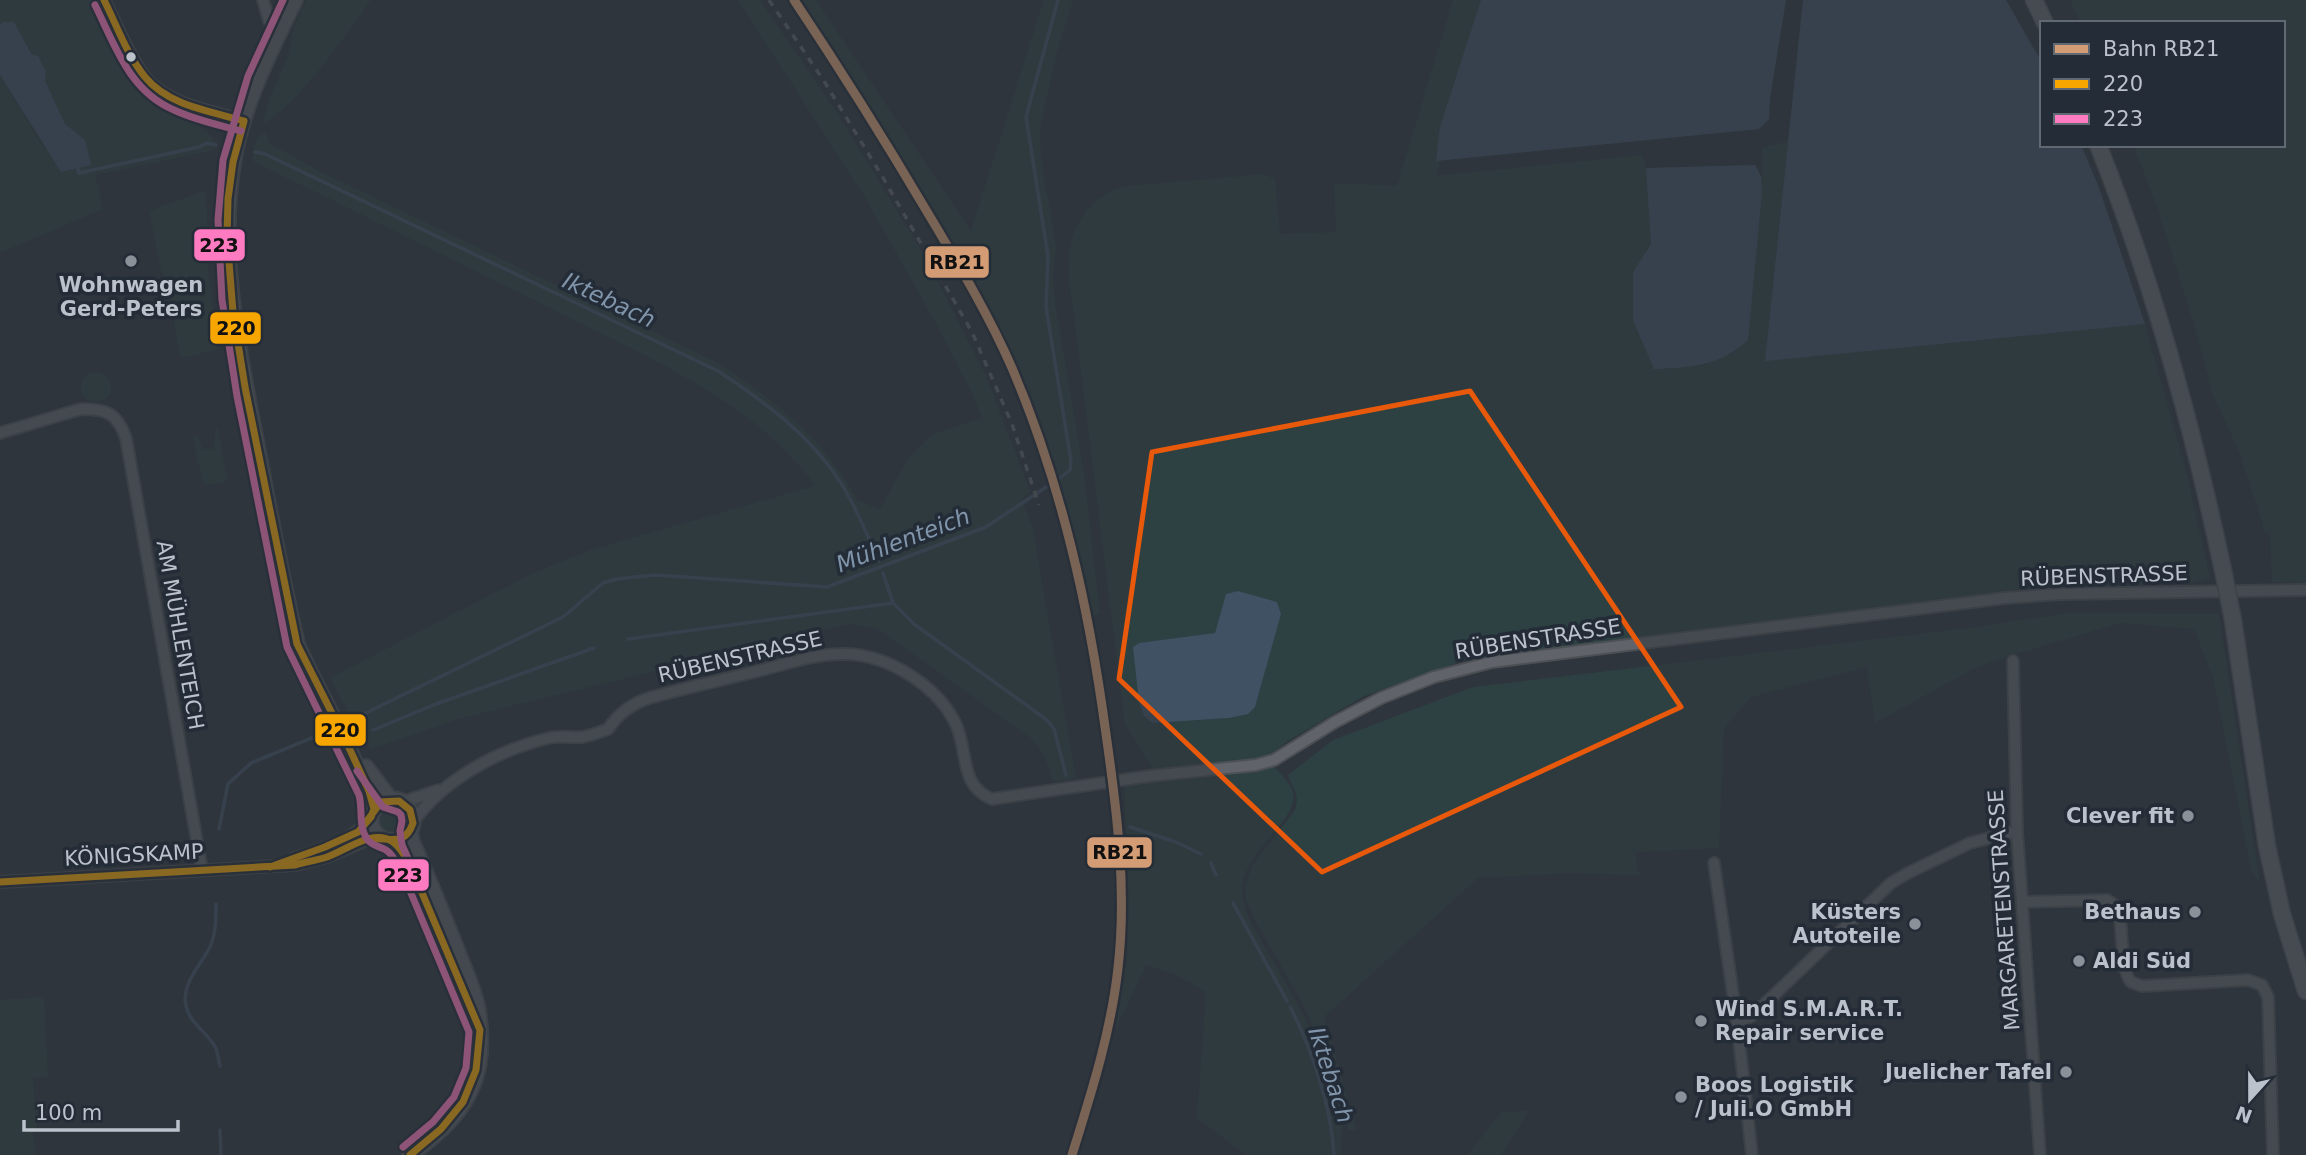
<svg xmlns="http://www.w3.org/2000/svg" width="2306" height="1155" font-family="'DejaVu Sans',sans-serif">
<style>
.green{fill:#2d4142;fill-rule:evenodd}
.water{fill:#405164}
.lines{fill:none;stroke-linecap:round;stroke-linejoin:round}
.stream{stroke:#405164;stroke-width:3.5}
.street-casing{stroke:#4c5055;stroke-width:14}
.secondary-casing{stroke:#4c5055;stroke-width:18}
.primary-casing{stroke:#4d5258;stroke-width:19}
.street{stroke:#60646a;stroke-width:10}
.secondary{stroke:#5e6268;stroke-width:14}
.primary{stroke:#62666c;stroke-width:16}
.rail{stroke:#5e6268;stroke-width:3.5;stroke-dasharray:7 7;stroke-linecap:butt}
.primary-bridge-casing{stroke:#4d5258;stroke-width:19;stroke-linecap:butt}
.primary-bridge{stroke:#62666c;stroke-width:16}
.bus-1-casing{stroke:#232c37;stroke-width:12}
.bus-2-casing{stroke:#232c37;stroke-width:12}
.bus-1{stroke:#f7a600;stroke-width:7}
.bus-2{stroke:#fe7ac1;stroke-width:7}
.rail-1-casing{stroke:#232c37;stroke-width:14}
.rail-1{stroke:#d39c74;stroke-width:9}
.marked{fill:none;stroke:#e8590c;stroke-width:5;stroke-linejoin:round}
.bus-dot{fill:#bcc2cb;stroke:#232c37;stroke-width:2.5}
.poi-dot{fill:#8b9199;stroke:#232c37;stroke-width:2.5}
.labels{text-anchor:middle;stroke-width:7;stroke-linejoin:round;paint-order:stroke}
.poi-label{font-size:21px;font-weight:bold;fill:#bcc2cb;stroke:#232c37;text-anchor:end}
.street-label{font-size:21px;fill:#bcc2cb;stroke:#232c37}
.water-label{font-size:23px;font-style:italic;fill:#8094aa;stroke:#232c37}
.line-badge{stroke:#232c37;stroke-width:2.5}
.pale-badge-label{font-size:19px;text-anchor:middle;font-weight:bold;fill:#111}
</style>
<rect width="100%" height="100%" fill="#2f353c"/>
<path class="green" d="M0,0h94l39,77c24,33 63,36 84,67l-2,6 -120,25 8,34 -103,44v-178l45,75 40,-9 -20,-17 -20,-43 1,-9 -14,-17 -18,-33h-11l-3,3z
M306,0h65c-32,43 -63,92 -106,124l-1,-6 7,-22 18,-42 4,-25z
M738,0h22l77,113 86,140 63,123 44,115 -8,8 11,31 43,249 -23,3 -9,-27 -12,-16 -155,-111 -28,-4 -391,95 -87,30 -10,-13 -31,-58 201,-104 59,-24 225,-64c-9,-14 -20,-25 -32,-37 -40,-41 -85,-65 -134,-92l-396,-196c0,-14 1,-22 13,-30l3,12 50,28 401,193c56,38 105,75 137,136l23,9 29,-52 24,-23 49,-16 -11,-27 -32,-62 -73,-130z
M793,0h23l155,231 73,-231h29l-17,56 -16,71 1,32 15,88 -3,30 2,27 29,170 16,140 -8,2 -17,-72 -38,-124 -27,-65 -150,-261z
M1453,0h34l-51,176 206,-21 4,13 5,76 -6,7 57,115 33,-15 27,-159v-44l26,-7 -23,219 380,-36 41,147 24,107 -18,5 -148,5 -574,70 -108,39 -74,44 -26,19 -108,10 -29,-46 -53,-425c-9,-41 -2,-87 40,-108 15,-7 37,-7 53,-8 33,-3 66,-6 98,-9l12,5 5,55 56,-2 -2,-49 63,3zM1238,591l39,11 4,12 -26,93 -26,11 -76,5 62,-90 11,-38z
M2070,0h236v583l-34,-1 -2,-47 -7,-5v-6l-24,-72 -27,-60 -16,-61 -40,-128 -23,-58h150v-122h-203z
M206,190l3,89 10,70 -39,9 -12,-73 -7,-15 -12,-59z
M81 387a15 15 0 1 1 30 0a15 15 0 1 1-30 0Z
M215,429h3l9,50 -3,3 -19,3 -2,-2 -10,-46 5,-2 5,15 11,-2z
M2068,613l151,1 41,271 -9,-16 -38,-192 -19,-48 -74,-6 -97,29 -46,15 -102,56 -8,-56 -116,30 -27,31 -5,120 -84,4 4,23 -68,-2 -93,5 -154,139 33,113h-9l-4,-26 -12,-36 -30,-65 -48,-85 -8,-19 -1,-10 7,-23 43,-56c5,-18 -2,-20 -7,-35l45,-35 140,-53 504,-60z
M1274,766c6,8 17,17 19,26 7,31 -59,62 -50,108 3,20 18,39 28,57 24,43 57,97 69,145 5,17 2,36 0,53h-94l-49,-37 9,-126 -31,-18 -29,-9 -30,64 11,-71 1,-85 -4,-87 113,-12z
M376 820a15 15 0 1 1 30 0a15 15 0 1 1-30 0Z
M44,997l4,80 -15,1 4,53 -4,1 2,23h-35v-155z
M1529,1111l-28,44h-33l33,-43z"/>
<path class="water" d="M1481,0h305l-16,98 -1,21 -10,10 -323,32 4,-34z
M1803,0h203l36,63v82h39l17,40 47,139 -380,37z
M3,22h11l18,33 6,1 8,16 -1,9 20,43 20,16 6,25 -30,7 -61,-97v-50z
M1755,165l6,11 1,16 -14,148c-30,27 -56,27 -94,29l-21,-49v-48l18,-28 -5,-76z
M1238,591l39,11 4,12 -26,93 -7,7 -19,4 -76,5 -9,-7 -5,-14 -6,-55 6,-4 76,-10 11,-39z"/>
<g class="lines">
<path class="stream" d="M255,152l10,2 453,217c47,31 92,64 123,112 15,24 26,52 38,78
M77,165l2,8 120,-26 8,-4 9,2
M883,573l10,30 21,21 133,96 7,9 12,46
M628,639l265,-36
M343,724l220,-107 40,-34 14,-4 38,-4 172,12 159,-60 74,-49 10,-8 1,-9 -25,-154 2,-51 -22,-139 32,-117
M373,730l63,-26 158,-56
M1130,827l43,14
M219,829l9,-45 23,-21 85,-35
M1176,842l25,12
M1211,863l5,12
M1233,903l54,98
M216,904c0,14 0,30 -6,43 -9,18 -29,36 -24,59 3,16 20,26 28,39 4,5 4,14 6,21
M1290,1007c23,44 41,99 44,148
M220,1130l1,25"/>
<g class="street-casing">
<path id="street" d="M104,0c13,25 24,55 41,77 22,28 67,34 99,44
M263,0l6,21 12,7
M0,433l81,-24c26,0 36,4 45,29l76,432
M2013,661l4,170 23,324
M403,802l36,-12
M413,822c31,-43 85,-72 136,-84 11,-3 22,0 33,-1 9,-1 18,-5 26,-8 10,-15 23,-25 41,-31 36,-10 73,-18 109,-27 29,-7 58,-18 88,-17 43,1 94,33 111,73 11,27 3,59 35,72l158,-23 106,-11 18,-5 61,-38 46,-24 53,-21 58,-15 513,-64 57,-4 244,-4
M292,859c28,-10 61,-17 79,-42
M1714,863l23,159 15,133
M0,882l295,-17 32,-8 44,-19 9,-1
M2022,902l85,-2 12,8c3,16 2,65 12,74 1,0 10,4 11,4l106,-6 14,5 6,12 5,158
M1737,1022l15,-6 139,-133 17,-10 62,-30 47,-12"/>
</g>
<g class="secondary-casing">
<path id="secondary" d="M295,0c-25,52 -53,106 -62,163 -16,98 8,198 26,294 12,62 23,125 38,187 17,39 38,75 56,114 7,18 16,32 21,51
M366,767l24,32
M371 820a21 21 0 1 1 42 0a21 21 0 1 1-42 0Z
M410,831l2,11c17,37 32,75 47,113 7,18 16,37 19,56 4,25 4,54 -7,78 -12,28 -37,48 -61,66
M392,841c24,23 39,69 52,100"/>
</g>
<g class="primary-casing">
<path id="primary" d="M2034,0l11,23
M2098,145c56,139 95,283 126,430
M2233,620l34,226 15,68 24,77"/>
</g>
<use href="#street" class="street"/>
<use href="#secondary" class="secondary"/>
<use href="#primary" class="primary"/>
<path class="rail" d="M769,0l55,81 58,95 90,156 40,92 27,81"/>
<g class="primary-bridge-casing">
<path id="primary-bridge" d="M2224,575l9,45"/>
</g>
<use href="#primary-bridge" class="primary-bridge"/>
<g class="bus-1-casing">
<path id="bus-1" d="M104,0c13,26 23,55 41,77 24,29 65,34 99,44
M244,121l-11,41 -5,37 -1,38 6,75 12,75 52,257 48,95 24,52 5,18 -3,8 -13,15 -33,15 -55,20
M361,829l20,-27 18,-1 11,9 3,13c-9,26 -26,13 -46,16
M0,882l295,-17c11,-3 22,-5 32,-8 20,-7 46,-29 66,-15 9,6 14,18 19,27l68,161 -4,40 -13,32 -22,27 -31,26"/>
</g>
<g class="bus-2-casing">
<path id="bus-2" d="M283,0l-35,76 -25,84 -5,60 4,80 15,96 50,251 72,148c4,14 -1,31 8,44 5,7 12,7 19,11 8,5 12,16 17,24l66,158 -3,36 -12,29 -21,25 -30,25
M95,5c20,40 34,86 79,105 21,10 45,15 67,21
M357,771l26,36 15,5 3,3 1,6 -2,10 2,14 15,34"/>
</g>
<use href="#bus-1" class="bus-1"/>
<use href="#bus-2" class="bus-2"/>
<g class="rail-1-casing">
<path id="rail-1" d="M794,0c46,69 90,139 132,210 31,52 62,103 86,158 50,117 77,240 94,366 11,77 21,156 12,234 -7,64 -27,126 -46,187"/>
</g>
<use href="#rail-1" class="rail-1"/>
</g>
<path d="M0 0H2306V1155H0ZM1470,391l211,316 -359,165 -203,-193 33,-227z" fill="#2f353c" fill-opacity=".55" fill-rule="evenodd"/>
<path class="marked" d="M1470,391l211,316 -359,165 -203,-193 33,-227z"/>
<circle class="bus-dot" cx="131" cy="57" r="6"/>
<g class="poi-dot">
<circle cx="131" cy="261" r="7"/>
<circle cx="2188" cy="816" r="7"/>
<circle cx="2195" cy="912" r="7"/>
<circle cx="1915" cy="924" r="7"/>
<circle cx="2079" cy="961" r="7"/>
<circle cx="1701" cy="1021" r="7"/>
<circle cx="2066" cy="1072" r="7"/>
<circle cx="1681" cy="1097" r="7"/>
</g>
<g class="labels">
<g class="poi-label">
<text x="131" y="292" text-anchor="middle">Wohnwagen<tspan x="131" dy="24">Gerd-Peters</tspan></text>
<text x="2174" y="823">Clever fit</text>
<text x="1901" y="919">Küsters<tspan x="1901" dy="24">Autoteile</tspan></text>
<text x="2181" y="919">Bethaus</text>
<text x="2093" y="968" text-anchor="start">Aldi Süd</text>
<text x="1715" y="1016" text-anchor="start">Wind S.M.A.R.T.<tspan x="1715" dy="24">Repair service</tspan></text>
<text x="2052" y="1079">Juelicher Tafel</text>
<text x="1695" y="1092" text-anchor="start">Boos Logistik<tspan x="1695" dy="24">/ Juli.O GmbH</tspan></text>
</g>
<g class="street-label">
<text transform="translate(2104 576) rotate(-2)" y="7">RÜBENSTRASSE</text>
<text transform="translate(180 635) rotate(80)" y="7">AM MÜHLENTEICH</text>
<text transform="translate(1538 639) rotate(-9)" y="7">RÜBENSTRASSE</text>
<text transform="translate(740 657) rotate(-13)" y="7">RÜBENSTRASSE</text>
<text transform="translate(134 855) rotate(-3)" y="7">KÖNIGSKAMP</text>
<text transform="translate(2004 910) rotate(-94)" y="7">MARGARETENSTRASSE</text>
</g>
<g class="water-label">
<text transform="translate(609 300) rotate(25)" y="8">Iktebach</text>
<text transform="translate(903 540) rotate(-21)" y="8">Mühlenteich</text>
<text transform="translate(1331 1075) rotate(72)" y="8">Iktebach</text>
</g>
</g>
<g class="line-badge">
<rect x="193" y="228" width="53" height="34" rx="7" fill="#fe7ac1"/>
<rect x="924" y="245" width="66" height="34" rx="7" fill="#d39c74"/>
<rect x="209" y="311" width="53" height="34" rx="7" fill="#f7a600"/>
<rect x="314" y="713" width="53" height="34" rx="7" fill="#f7a600"/>
<rect x="1086" y="836" width="67" height="33" rx="7" fill="#d39c74"/>
<rect x="377" y="858" width="53" height="34" rx="7" fill="#fe7ac1"/>
</g>
<g class="pale-badge-label">
<text x="219" y="252">223</text>
<text x="957" y="269">RB21</text>
<text x="236" y="335">220</text>
<text x="340" y="737">220</text>
<text x="1120" y="859">RB21</text>
<text x="403" y="882">223</text>
</g>
<rect x="2040" y="21" width="245" height="126" fill="#232c37" stroke="#606872" stroke-width="2"/>
<rect x="2054" y="44" width="35" height="10" fill="#d39c74" stroke="#606872" stroke-width="2"/>
<text x="2103" y="56" font-size="21" fill="#bcc2cb">Bahn RB21</text>
<rect x="2054" y="79" width="35" height="10" fill="#f7a600" stroke="#606872" stroke-width="2"/>
<text x="2103" y="91" font-size="21" fill="#bcc2cb">220</text>
<rect x="2054" y="114" width="35" height="10" fill="#fe7ac1" stroke="#606872" stroke-width="2"/>
<text x="2103" y="126" font-size="21" fill="#bcc2cb">223</text>
<g transform="translate(2250 1099) rotate(201)" stroke="#232c37" stroke-width="5" paint-order="stroke">
<path d="M0-5L12 26L0 18L-12 26Z" fill="#bcc2cb"/>
<text y="-10" font-size="19" font-weight="bold" text-anchor="middle" fill="#bcc2cb">N</text>
</g>
<path d="M24 1120v10h154v-10" fill="none" stroke="#bcc2cb" stroke-width="3.5"/>
<text x="35" y="1120" font-size="21" fill="#bcc2cb" stroke="#232c37" stroke-width="5" paint-order="stroke">100 m</text>
</svg>
